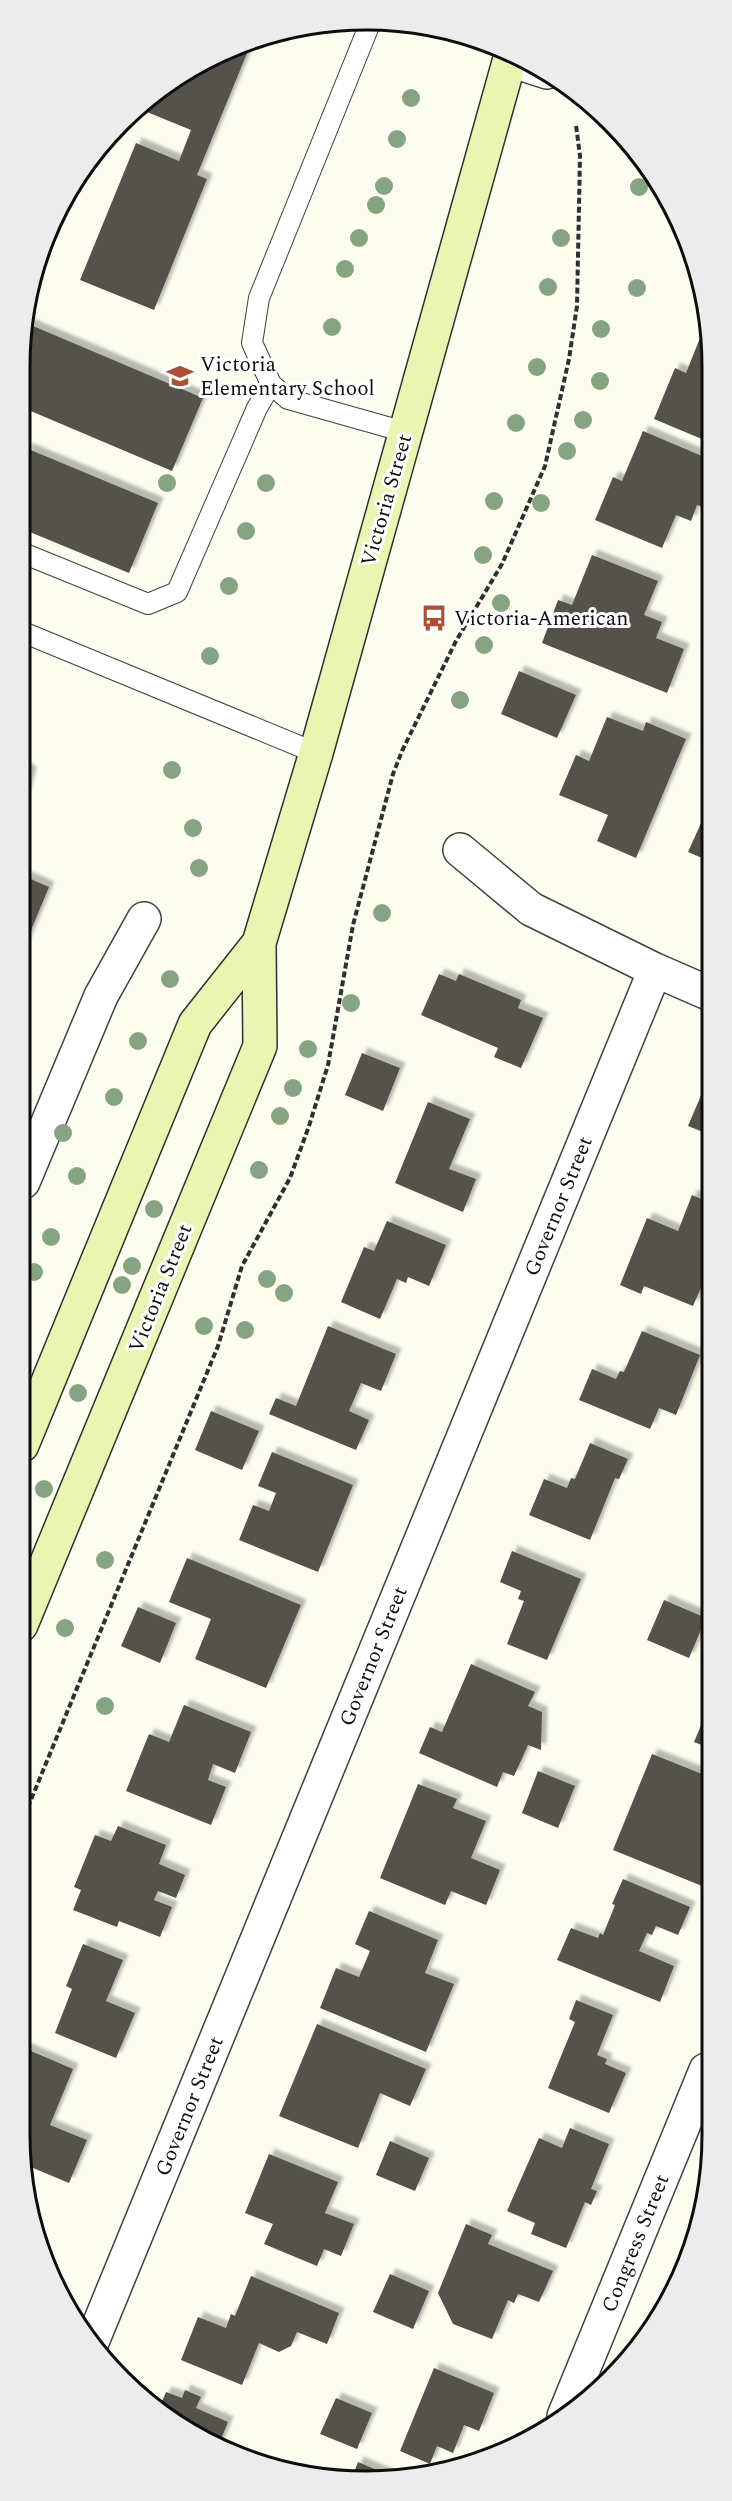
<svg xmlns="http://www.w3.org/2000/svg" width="732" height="2501" font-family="Spectral,serif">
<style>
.building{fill:#54514b;filter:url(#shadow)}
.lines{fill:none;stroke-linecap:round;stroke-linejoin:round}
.service-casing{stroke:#404040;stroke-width:22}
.minor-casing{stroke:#404040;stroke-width:36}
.secondary-casing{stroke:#2f2f2f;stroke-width:36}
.path{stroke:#2f2f2f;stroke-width:4;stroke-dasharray:6 3;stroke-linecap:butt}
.service{stroke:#fff;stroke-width:20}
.minor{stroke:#fff;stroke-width:33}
.secondary{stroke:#ebf5b2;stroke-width:33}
.tree{fill:#86a482}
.labels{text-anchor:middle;stroke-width:6;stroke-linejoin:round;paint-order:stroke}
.poi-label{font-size:21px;fill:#0d0d0d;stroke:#fff;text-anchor:start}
.street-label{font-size:21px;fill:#0d0d0d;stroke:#fff}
.rim{fill:none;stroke:#0d0d0d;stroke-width:3}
</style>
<defs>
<filter id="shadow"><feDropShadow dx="5.5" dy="-5.5" stdDeviation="1.5" flood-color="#0004"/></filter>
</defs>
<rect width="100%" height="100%" fill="#fcfdef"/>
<path class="building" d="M250,46l-53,129 10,4 -53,131 -74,-30 56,-137 43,18 12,-31 -49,-20 31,-32z
M26,323l177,75 -31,73 -146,-62z
M704,328l6,2 -1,112 -55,-23 21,-51 11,5z
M643,431l66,28v50l-12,-4 -6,16 -15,-6 -14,33 -67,-28 18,-43 9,4z
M26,448l132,55 -29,70 -104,-43z
M592,555l66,26 -14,34 18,7 -6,16 28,11 -17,44 -125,-50 16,-43 14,5z
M519,671l57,24 -19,43 -56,-24z
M607,717l36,14 3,-9 40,17 -50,119 -39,-17 11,-26 -49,-20 17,-40 13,6z
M24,767l7,5 -6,26h-1z
M702,821l7,3v37l-21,-9z
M24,876l25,11 -25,60z
M708,879v21l-7,-3z
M439,974l17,7 3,-7 62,26 -3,8 25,10 -22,50 -27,-11 4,-9 -77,-33z
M362,1053l38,15 -17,43 -38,-16z
M708,1079v55l-20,-8z
M428,1102l42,17 -21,50 27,10 -13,33 -68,-29z
M692,1195l16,7v69l-15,35 -49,-20 -3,8 -21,-9 27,-67 31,13z
M387,1221l59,24 -17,41 -21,-9 -2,6 -9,-4 -17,40 -39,-17 23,-55 10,4z
M328,1326l68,28 -15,37 -20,-8 -12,28 20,9 -13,30 -87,-36 7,-16 20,8z
M642,1331l58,24 -24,60 -17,-7 -9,21 -71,-29 13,-31 24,10 4,-8 4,1z
M211,1411l48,20 -17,39 -47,-20z
M590,1443l38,16 -9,20 -4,-1 -25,62 -61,-25 15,-36 23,9 4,-10 4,1z
M272,1452l81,33 -35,87 -79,-32 14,-35 16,6 7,-18 -18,-7z
M512,1551l69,28 -34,81 -40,-16 17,-43 -6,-2 3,-8 -21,-9z
M187,1558l114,47 -35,83 -71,-29 16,-40 -42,-17z
M664,1600l42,18 -17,40 -42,-18z
M138,1607l38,16 -16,40 -39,-17z
M471,1664l64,28 -7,14 14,6 -1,38 -13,-5 -14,31 -11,-4 -6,15 -78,-34 11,-26 12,5z
M184,1705l67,27 -16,41 -22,-9 -5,16 18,7 -15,38 -85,-34 23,-57 20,8z
M707,1711v36l-13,-5z
M652,1754l55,22v112l-94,-38z
M538,1771l37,15 -17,42 -36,-15z
M418,1784l39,15 -4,9 33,13 -15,37 29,12 -14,35 -35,-14 -6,14 -65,-27z
M118,1826l48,19 -7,19 26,11 -9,23 -18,-7 -4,9 18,7 -12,30 -41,-16 -2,6 -44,-17 8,-20 -7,-3 21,-52 16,6z
M623,1879l67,28 -12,28 -22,-9 -4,9 -5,-2 -8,18 35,15 -14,36 -103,-42 14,-32 27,10 2,-5 3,2 12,-30 -3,-1z
M369,1911l69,29 -13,33 29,11 -28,68 -106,-44 16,-40 23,9 11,-26 -15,-7z
M83,1944l40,16 -17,41 29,12 -19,45 -61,-25 17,-44 -6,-3z
M576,2000l37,15 -16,40 10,4 -2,5 21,9 -17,40 -61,-25 27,-66 -6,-3z
M317,2024l109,45 -16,37 -30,-13 -22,55 -79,-32z
M24,2048l49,21 -23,56 37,15 -18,43 -43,-18 -6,-30v-77z
M570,2128l39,16 -18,45 6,2 -6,14 -6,-3 -19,46 -35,-14 4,-11 -28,-12 32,-73 23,10z
M390,2141l39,17 -14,33 -39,-16z
M269,2154l69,28 -13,31 29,11 -13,32 -17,-7 -7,17 -53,-22 9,-20 -28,-11z
M466,2224l26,11 -4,9 65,27 -14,31 -21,-8 -4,9 -6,-3 -16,39 -39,-15 -15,-31z
M390,2274l39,17 -16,38 -40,-17z
M251,2276l88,37 -12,31 -30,-12 -6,14 -12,6 -20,-9 -17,42 -61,-25 17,-43 28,11 5,-14 4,2z
M434,2368l60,25 -15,38 -15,-6 -11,28 -16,-7 -7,18 -30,-13z
M185,2390l16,7 -5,11 32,14 -10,25 -58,-41 6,-14 16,6z
M336,2398l36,15 -15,36 -37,-15z
M358,2462l33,14 -40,4z"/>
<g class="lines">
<g class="service-casing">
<path id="service" d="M369,26l-110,272 -7,45 19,41 17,15 117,33
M25,554l123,50 29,-12 80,-184 14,-24
M25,633l291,120"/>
</g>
<g class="minor-casing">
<path id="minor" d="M510,60l37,12
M460,850l71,59 124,61 53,23
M23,1182l78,-186 43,-77
M92,2342l563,-1372
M564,2416l142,-346"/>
</g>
<g class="secondary-casing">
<path id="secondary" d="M22,1445l173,-421 64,-81
M21,1625l239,-579 -1,-103 57,-190 195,-698"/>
</g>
<path class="path" d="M21,1824l197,-478 24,-80 48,-88 19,-52 19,-61 25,-140 40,-151 9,-23 54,-110 46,-77 43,-98 24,-107 8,-53 3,-150 -4,-31"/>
<use href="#service" class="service"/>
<use href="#minor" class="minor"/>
<use href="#secondary" class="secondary"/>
</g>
<g class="tree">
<circle cx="411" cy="98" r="9"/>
<circle cx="397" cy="139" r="9"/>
<circle cx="384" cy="186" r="9"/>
<circle cx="639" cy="187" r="9"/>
<circle cx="376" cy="205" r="9"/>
<circle cx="359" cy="238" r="9"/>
<circle cx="561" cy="238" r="9"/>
<circle cx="345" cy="269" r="9"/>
<circle cx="548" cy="287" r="9"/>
<circle cx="637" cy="288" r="9"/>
<circle cx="332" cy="327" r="9"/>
<circle cx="601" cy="329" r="9"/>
<circle cx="537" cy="367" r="9"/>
<circle cx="600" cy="381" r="9"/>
<circle cx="583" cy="420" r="9"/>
<circle cx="516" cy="423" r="9"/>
<circle cx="567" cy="451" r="9"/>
<circle cx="167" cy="483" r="9"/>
<circle cx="266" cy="483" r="9"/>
<circle cx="494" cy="501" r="9"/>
<circle cx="541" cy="503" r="9"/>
<circle cx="246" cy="531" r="9"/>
<circle cx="483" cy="555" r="9"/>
<circle cx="229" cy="586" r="9"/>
<circle cx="501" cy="603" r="9"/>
<circle cx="484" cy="645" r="9"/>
<circle cx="210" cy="656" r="9"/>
<circle cx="460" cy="700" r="9"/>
<circle cx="172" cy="770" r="9"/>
<circle cx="193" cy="828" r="9"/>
<circle cx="199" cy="868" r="9"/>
<circle cx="382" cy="913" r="9"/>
<circle cx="170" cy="979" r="9"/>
<circle cx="351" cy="1003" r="9"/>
<circle cx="138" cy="1041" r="9"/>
<circle cx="308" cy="1049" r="9"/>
<circle cx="293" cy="1088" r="9"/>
<circle cx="114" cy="1097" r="9"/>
<circle cx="280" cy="1116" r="9"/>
<circle cx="63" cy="1133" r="9"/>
<circle cx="259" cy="1170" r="9"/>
<circle cx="77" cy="1176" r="9"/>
<circle cx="154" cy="1209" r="9"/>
<circle cx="51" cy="1237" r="9"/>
<circle cx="132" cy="1266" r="9"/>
<circle cx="34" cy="1272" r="9"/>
<circle cx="267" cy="1279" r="9"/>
<circle cx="122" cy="1285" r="9"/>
<circle cx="284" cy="1293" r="9"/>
<circle cx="204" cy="1326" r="9"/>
<circle cx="245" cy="1330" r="9"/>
<circle cx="78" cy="1393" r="9"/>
<circle cx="44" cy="1489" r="9"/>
<circle cx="105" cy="1560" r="9"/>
<circle cx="65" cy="1628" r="9"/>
<circle cx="105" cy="1706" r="9"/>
</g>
<defs>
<g id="school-bare" transform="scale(2.07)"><path d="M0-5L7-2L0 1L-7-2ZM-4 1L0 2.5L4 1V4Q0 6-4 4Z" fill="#ab4f36" stroke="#fff" stroke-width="2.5" paint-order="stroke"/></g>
<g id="bus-bare" transform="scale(2.07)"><path d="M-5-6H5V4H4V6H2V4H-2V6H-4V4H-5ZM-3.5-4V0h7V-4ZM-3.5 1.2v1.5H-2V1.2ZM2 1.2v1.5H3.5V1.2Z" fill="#ab4f36" stroke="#fff" stroke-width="2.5" paint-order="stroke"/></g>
</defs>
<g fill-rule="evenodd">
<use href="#school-bare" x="180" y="376"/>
<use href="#bus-bare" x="434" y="618"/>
</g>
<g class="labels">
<g class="poi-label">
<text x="200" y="371">Victoria<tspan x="200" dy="24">Elementary School</tspan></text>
<text x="454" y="625">Victoria-American</text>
</g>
<g class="street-label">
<text transform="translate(386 500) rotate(-74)" y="7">Victoria Street</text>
<text transform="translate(558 1206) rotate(-68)" y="7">Governor Street</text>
<text transform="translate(160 1288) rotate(-68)" y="7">Victoria Street</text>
<text transform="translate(373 1656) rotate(-68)" y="7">Governor Street</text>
<text transform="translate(189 2106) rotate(-68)" y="7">Governor Street</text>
<text transform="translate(635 2243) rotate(-68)" y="7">Congress Street</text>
</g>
</g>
<path d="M0 0H732V2501H0ZM366 30H366A336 336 0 0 1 702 366V2135A336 336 0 0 1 366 2471H366A336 336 0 0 1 30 2135V366A336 336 0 0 1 366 30Z" fill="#ececec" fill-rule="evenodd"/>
<path class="rim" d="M366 30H366A336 336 0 0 1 702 366V2135A336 336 0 0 1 366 2471H366A336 336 0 0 1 30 2135V366A336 336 0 0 1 366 30Z"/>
</svg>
